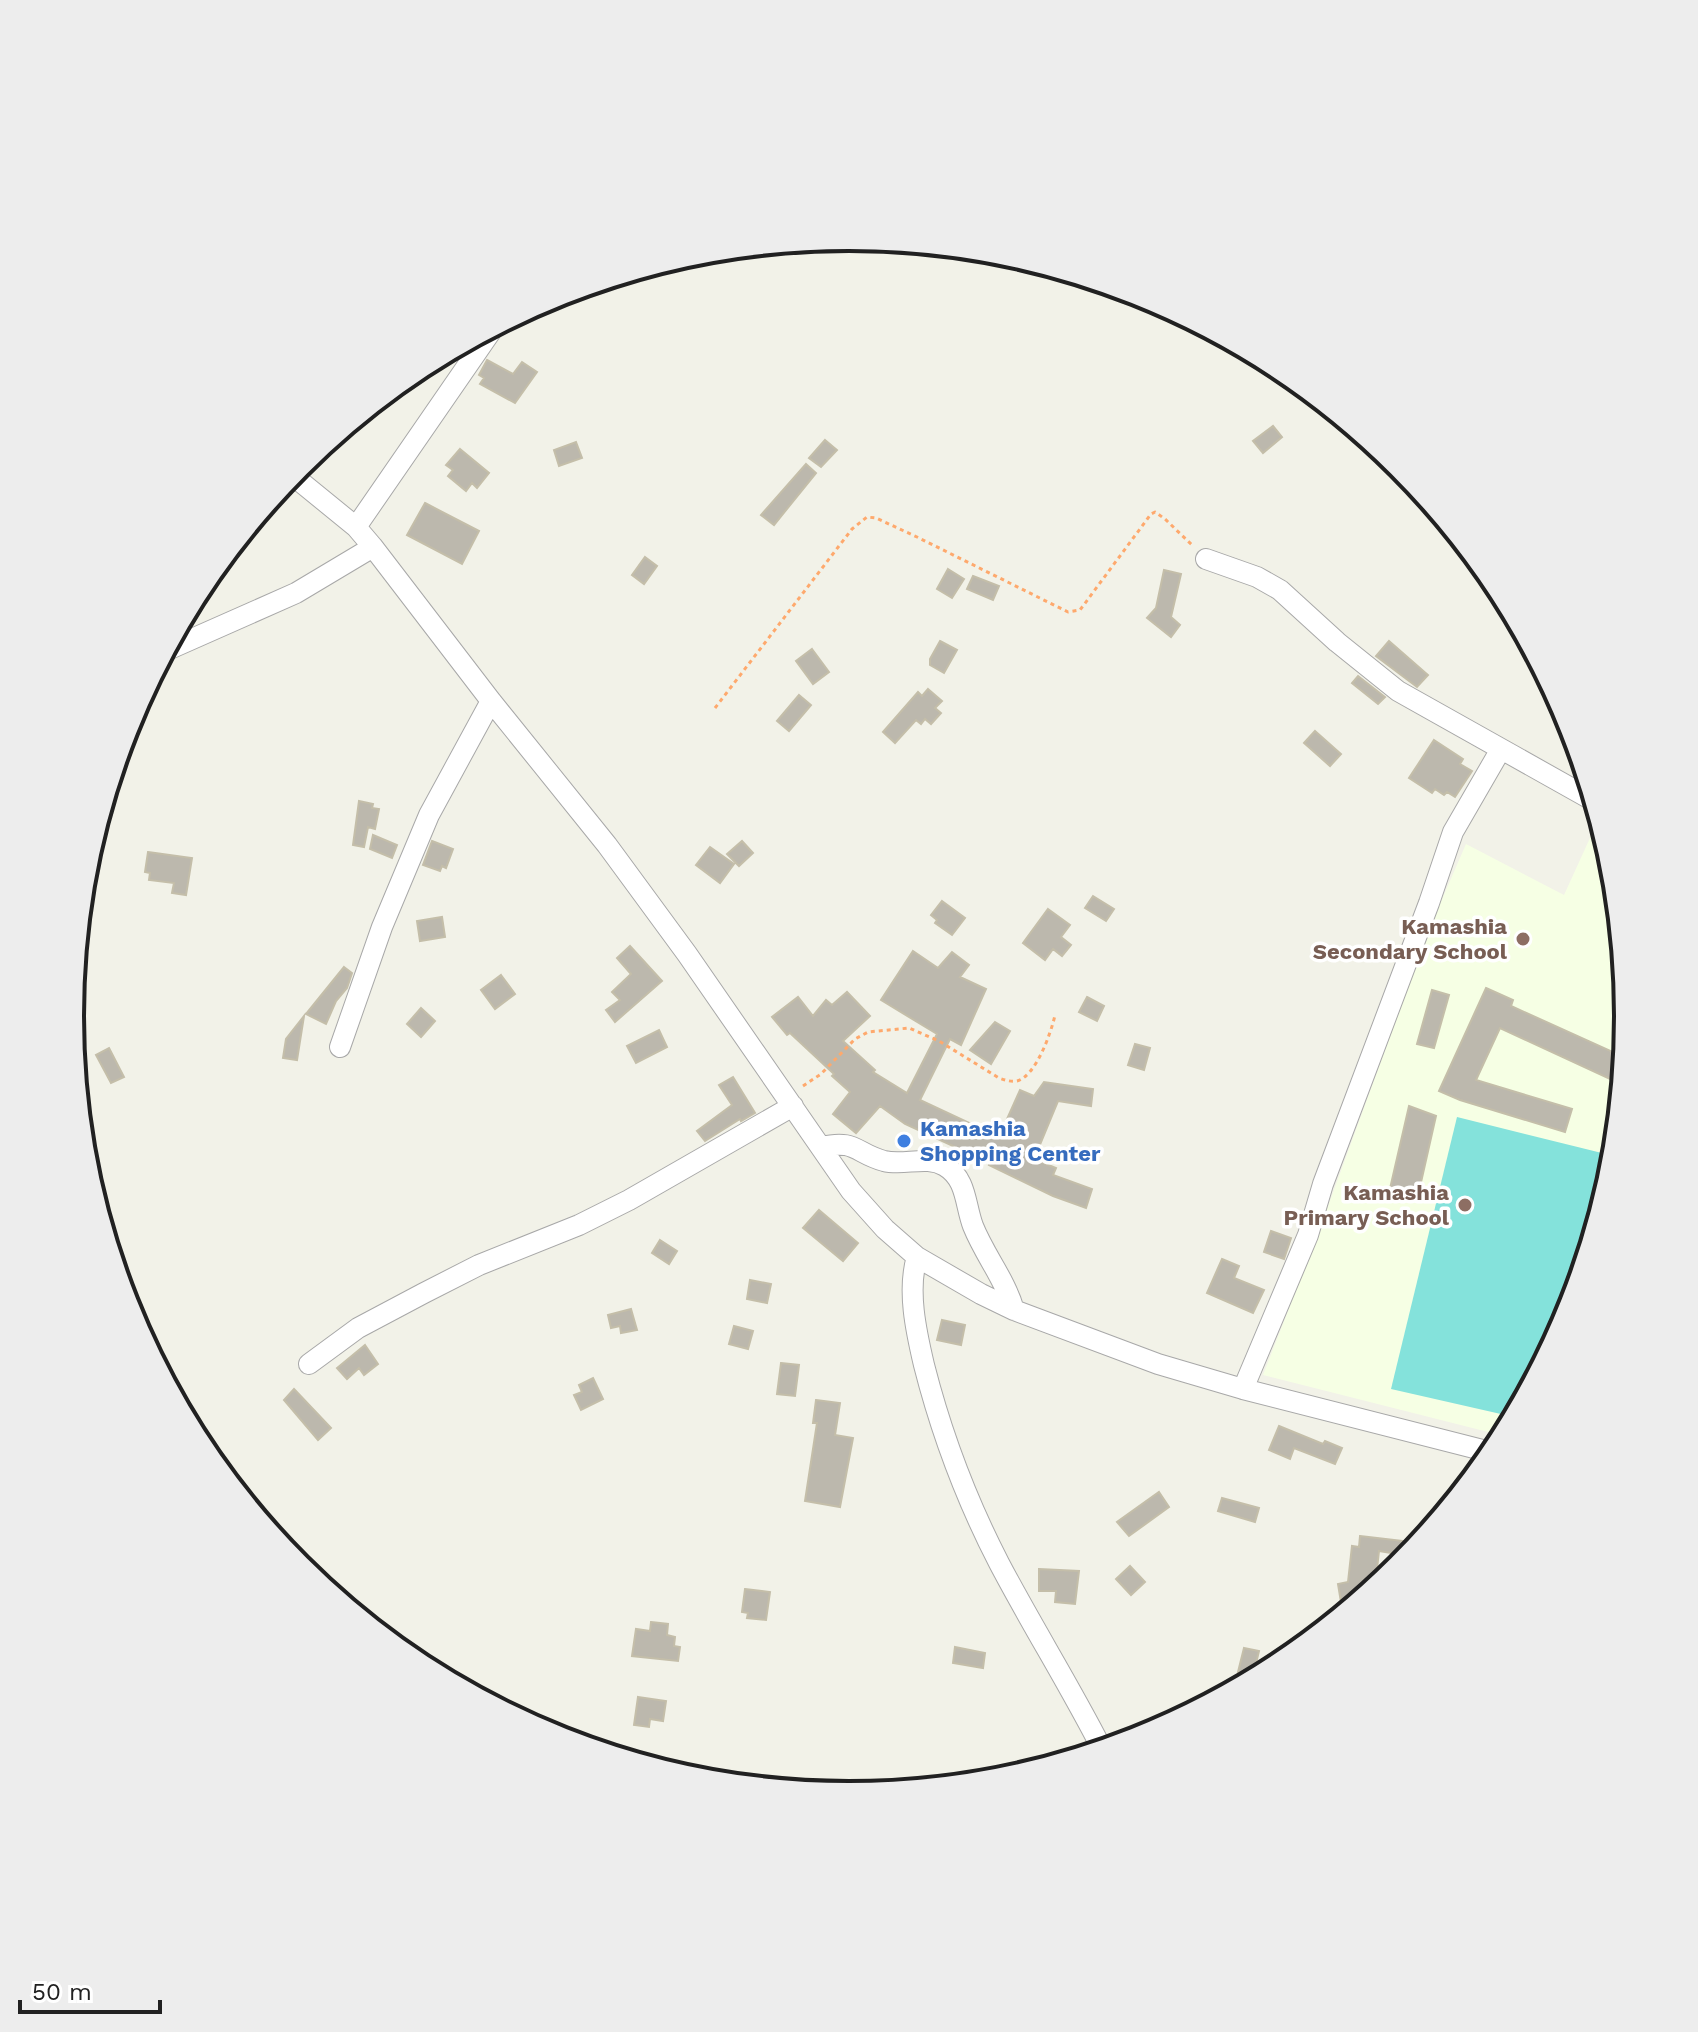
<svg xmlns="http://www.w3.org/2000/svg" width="1698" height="2032" font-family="'Work Sans',sans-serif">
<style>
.education{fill:#f6ffe4}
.pitch{fill:#84e2db}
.building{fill:#bcb8ad;stroke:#c4bea9;stroke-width:2}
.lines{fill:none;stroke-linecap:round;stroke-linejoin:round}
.minor-casing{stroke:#a8a8a8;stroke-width:22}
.path{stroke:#fea96d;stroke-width:3;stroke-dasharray:4 4;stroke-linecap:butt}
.minor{stroke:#fff;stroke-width:20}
.education-dot{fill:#8d6e63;stroke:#fff;stroke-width:3}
.shop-dot{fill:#3f7fe0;stroke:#fff;stroke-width:3}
.labels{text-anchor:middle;stroke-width:7;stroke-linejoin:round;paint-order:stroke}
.education-label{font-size:22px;font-weight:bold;fill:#785e54;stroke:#fff;text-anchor:end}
.shop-label{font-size:22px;font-weight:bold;fill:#366cbe;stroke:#fff;text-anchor:start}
.rim{fill:none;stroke:#212121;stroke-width:4}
</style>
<rect width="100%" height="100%" fill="#f2f2e8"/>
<path class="education" d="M1595,827l8,4 10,33 15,152 -15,152 -44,147 -65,121 -241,-61 52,-133 115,-315 36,-83 98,51z"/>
<path class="pitch" d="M1457,1117l157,39 -1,12 -44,147 -55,102 -123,-28z"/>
<path class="building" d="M487,360l26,14 9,-12 15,10 -22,31 -35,-19 4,-6 -5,-3z
M1273,426l9,11 -19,16 -10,-12z
M825,440l12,10 -16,17 -12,-9z
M576,442l6,16 -23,8 -5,-16z
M460,449l29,24 -12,15 -5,-5 -6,8 -18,-15 5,-6 -7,-5z
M806,464l10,9 -42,52 -13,-10z
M425,503l54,28 -17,33 -55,-29z
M645,557l12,9 -13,18 -12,-9z
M948,569l16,10 -12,19 -15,-9z
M1164,570l17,4 -10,43 9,8 -9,12 -24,-19 9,-10z
M973,576l26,10 -6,14 -26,-11z
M940,641l17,9 -13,23 -14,-8v-6z
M1389,641l39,34 -11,12 -41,-31z
M812,649l17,23 -16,12 -17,-23z
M1358,676l27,21 -7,7 -26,-21z
M928,689l14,12 -7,7 6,5 -10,11 -6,-5 -4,5 -5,-4 -21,23 -12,-11 35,-40 4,4z
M799,695l12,10 -22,26 -12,-10z
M1315,731l26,23 -11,12 -26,-23z
M1434,740l29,19 -3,5 12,7 -17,26 -8,-5 -3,3 -9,-6 -3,4 -23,-15z
M359,801l14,3 -1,4 7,1 -4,20 -7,-2 -4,20 -11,-2z
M373,835l24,10 -5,13 -22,-9z
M432,841l21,8 -7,19 -4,-2 -2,5 -17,-6z
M742,841l11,12 -14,13 -12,-12z
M710,847l24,17 -14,19 -24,-18z
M148,852l44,6 -6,37 -14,-2 2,-10 -25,-3 1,-7 -5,-1z
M1093,896l21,13 -8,12 -21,-13z
M942,901l23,17 -13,17 -17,-12 2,-3 -6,-5z
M1048,909l22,16 -9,12 10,8 -9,11 -9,-7 -8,11 -22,-17z
M442,917l3,20 -25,4 -3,-20z
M630,946l32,35 -47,41 -9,-12 14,-10 -8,-8 19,-18 -14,-16z
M913,951l25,17 14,-16 17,13 -9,12 26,12 -25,56 -11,-6 -30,61 79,37 21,-47 14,6 10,-14 49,7 -2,17 -33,-5 -24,58 22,9 -3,7 39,14 -6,19 -33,-12 -64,-31 1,-2 -85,-39 -25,-18 -24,27 -23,-19 17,-22 -18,-16 2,-2 -44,-41 -3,2 -15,-18 26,-20 15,19 13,-16 6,5 15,-13 23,24 -27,25 32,29 -2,2 34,21 30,-59 -56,-34z
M344,967l8,6 -5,15 -11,13 -10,23 -20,-10z
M501,975l14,19 -20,15 -14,-19z
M1486,988l27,12 -2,6 113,51 -3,27 -121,-56 -24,52 96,29 -7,23 -105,-32 -21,-9z
M1432,990l17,5 -15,53 -17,-4z
M1087,997l17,9 -7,15 -18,-9z
M421,1008l14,13 -14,16 -14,-13z
M304,1016l-7,44 -14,-2 3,-19z
M995,1022l15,9 -19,33 -21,-14z
M659,1030l8,17 -31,16 -9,-17z
M1135,1044l15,4 -6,22 -16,-5z
M109,1048l15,29 -13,6 -15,-28z
M733,1077l22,36 -14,8 -1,-2 -35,22 -8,-10 35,-26 -13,-20z
M1409,1106l27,10 -19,84 -28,-7z
M819,1210l39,33 -15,18 -40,-33z
M1271,1231l20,7 -7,21 -20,-7z
M660,1240l17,11 -8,13 -17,-11z
M1222,1259l17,7 -5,12 30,12 -11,23 -46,-20z
M750,1280l21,4 -4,19 -20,-4z
M631,1309l6,21 -16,3 -1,-7 -9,2 -3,-13z
M942,1320l23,5 -4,20 -24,-5z
M734,1326l19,5 -5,18 -19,-5z
M365,1345l13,19 -14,11 -5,-7 -12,11 -10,-11z
M781,1363l18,2 -4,31 -18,-2z
M593,1378l10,21 -22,11 -7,-15 8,-3 -3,-7z
M294,1389l37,39 -13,12 -34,-40z
M816,1400l24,3 -5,32 18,3 -13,69 -35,-6 12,-78h-4z
M1279,1426l44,18 2,-3 17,7 -7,16 -41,-16 -4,11 -21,-9z
M1159,1492l10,15 -40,29 -12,-14z
M1222,1498l37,10 -4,14 -37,-11z
M1360,1536l60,7 -11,13 -30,-5 -4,36 -14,12 -20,3 -3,-18 10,-2 4,-36 7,1z
M1130,1566l15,16 -14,13 -15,-16z
M1039,1569l40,2 -4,33 -20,-2 1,-11h-17z
M745,1589l25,3 -4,28 -19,-2 1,-5 -6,-1z
M651,1622l17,2 -1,11 8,2 -1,9 6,1 -2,14 -46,-5 4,-27 14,2z
M955,1647l30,6 -2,15 -30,-5z
M1244,1648l15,3 -6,25 -15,-4z
M638,1697l28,4 -3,20 -13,-2 -1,8 -15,-2z"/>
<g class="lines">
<g class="minor-casing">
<path id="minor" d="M291,474l65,53 17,20 118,154 116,144 80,109 164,237 34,38 32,28 64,37 33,16 144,54 85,25 251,64
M356,527l138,-200
M1206,559l51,18 23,13 57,52 61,49 196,110
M165,651l131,-58 77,-46
M340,1047l42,-120 47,-112 62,-114
M821,1147c35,-8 34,6 63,14 20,5 43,-6 61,5 22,13 20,39 28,60 12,30 32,53 41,84
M917,1257c-10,33 -1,74 7,108 17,67 43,136 75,198 33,63 71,123 103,186
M309,1364l49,-36 66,-35 55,-28 100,-40 50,-25 164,-94
M1243,1389l65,-154 15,-51 106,-281 24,-71 48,-83"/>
</g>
<path class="path" d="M715,708l137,-179 15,-12 9,1 41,19 151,75 12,-2 71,-96 4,-2 10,7 27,26
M803,1086l18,-12 34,-35 13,-7 41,-4 30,13 60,37c6,2 11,4 18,3 19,-5 34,-48 38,-66"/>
<use href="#minor" class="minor"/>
</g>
<g class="education-dot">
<circle cx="1523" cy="939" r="8"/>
<circle cx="1465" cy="1205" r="8"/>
</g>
<circle class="shop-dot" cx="904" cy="1141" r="8"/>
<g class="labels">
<g class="education-label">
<text x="1507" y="934">Kamashia<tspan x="1507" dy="25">Secondary School</tspan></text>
<text x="1449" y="1200">Kamashia<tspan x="1449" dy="25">Primary School</tspan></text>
</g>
<g class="shop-label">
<text x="920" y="1136">Kamashia<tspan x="920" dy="25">Shopping Center</tspan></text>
</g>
</g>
<path d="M0 0H1698V2032H0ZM84 1016a765 765 0 1 1 1530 0a765 765 0 1 1-1530 0Z" fill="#ededed" fill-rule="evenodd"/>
<path class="rim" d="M84 1016a765 765 0 1 1 1530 0a765 765 0 1 1-1530 0Z"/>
<path d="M20 2000v12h140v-12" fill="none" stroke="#212121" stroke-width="4"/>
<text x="32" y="2000" font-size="24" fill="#212121" stroke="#ffffff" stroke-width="6" paint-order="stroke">50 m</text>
</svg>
